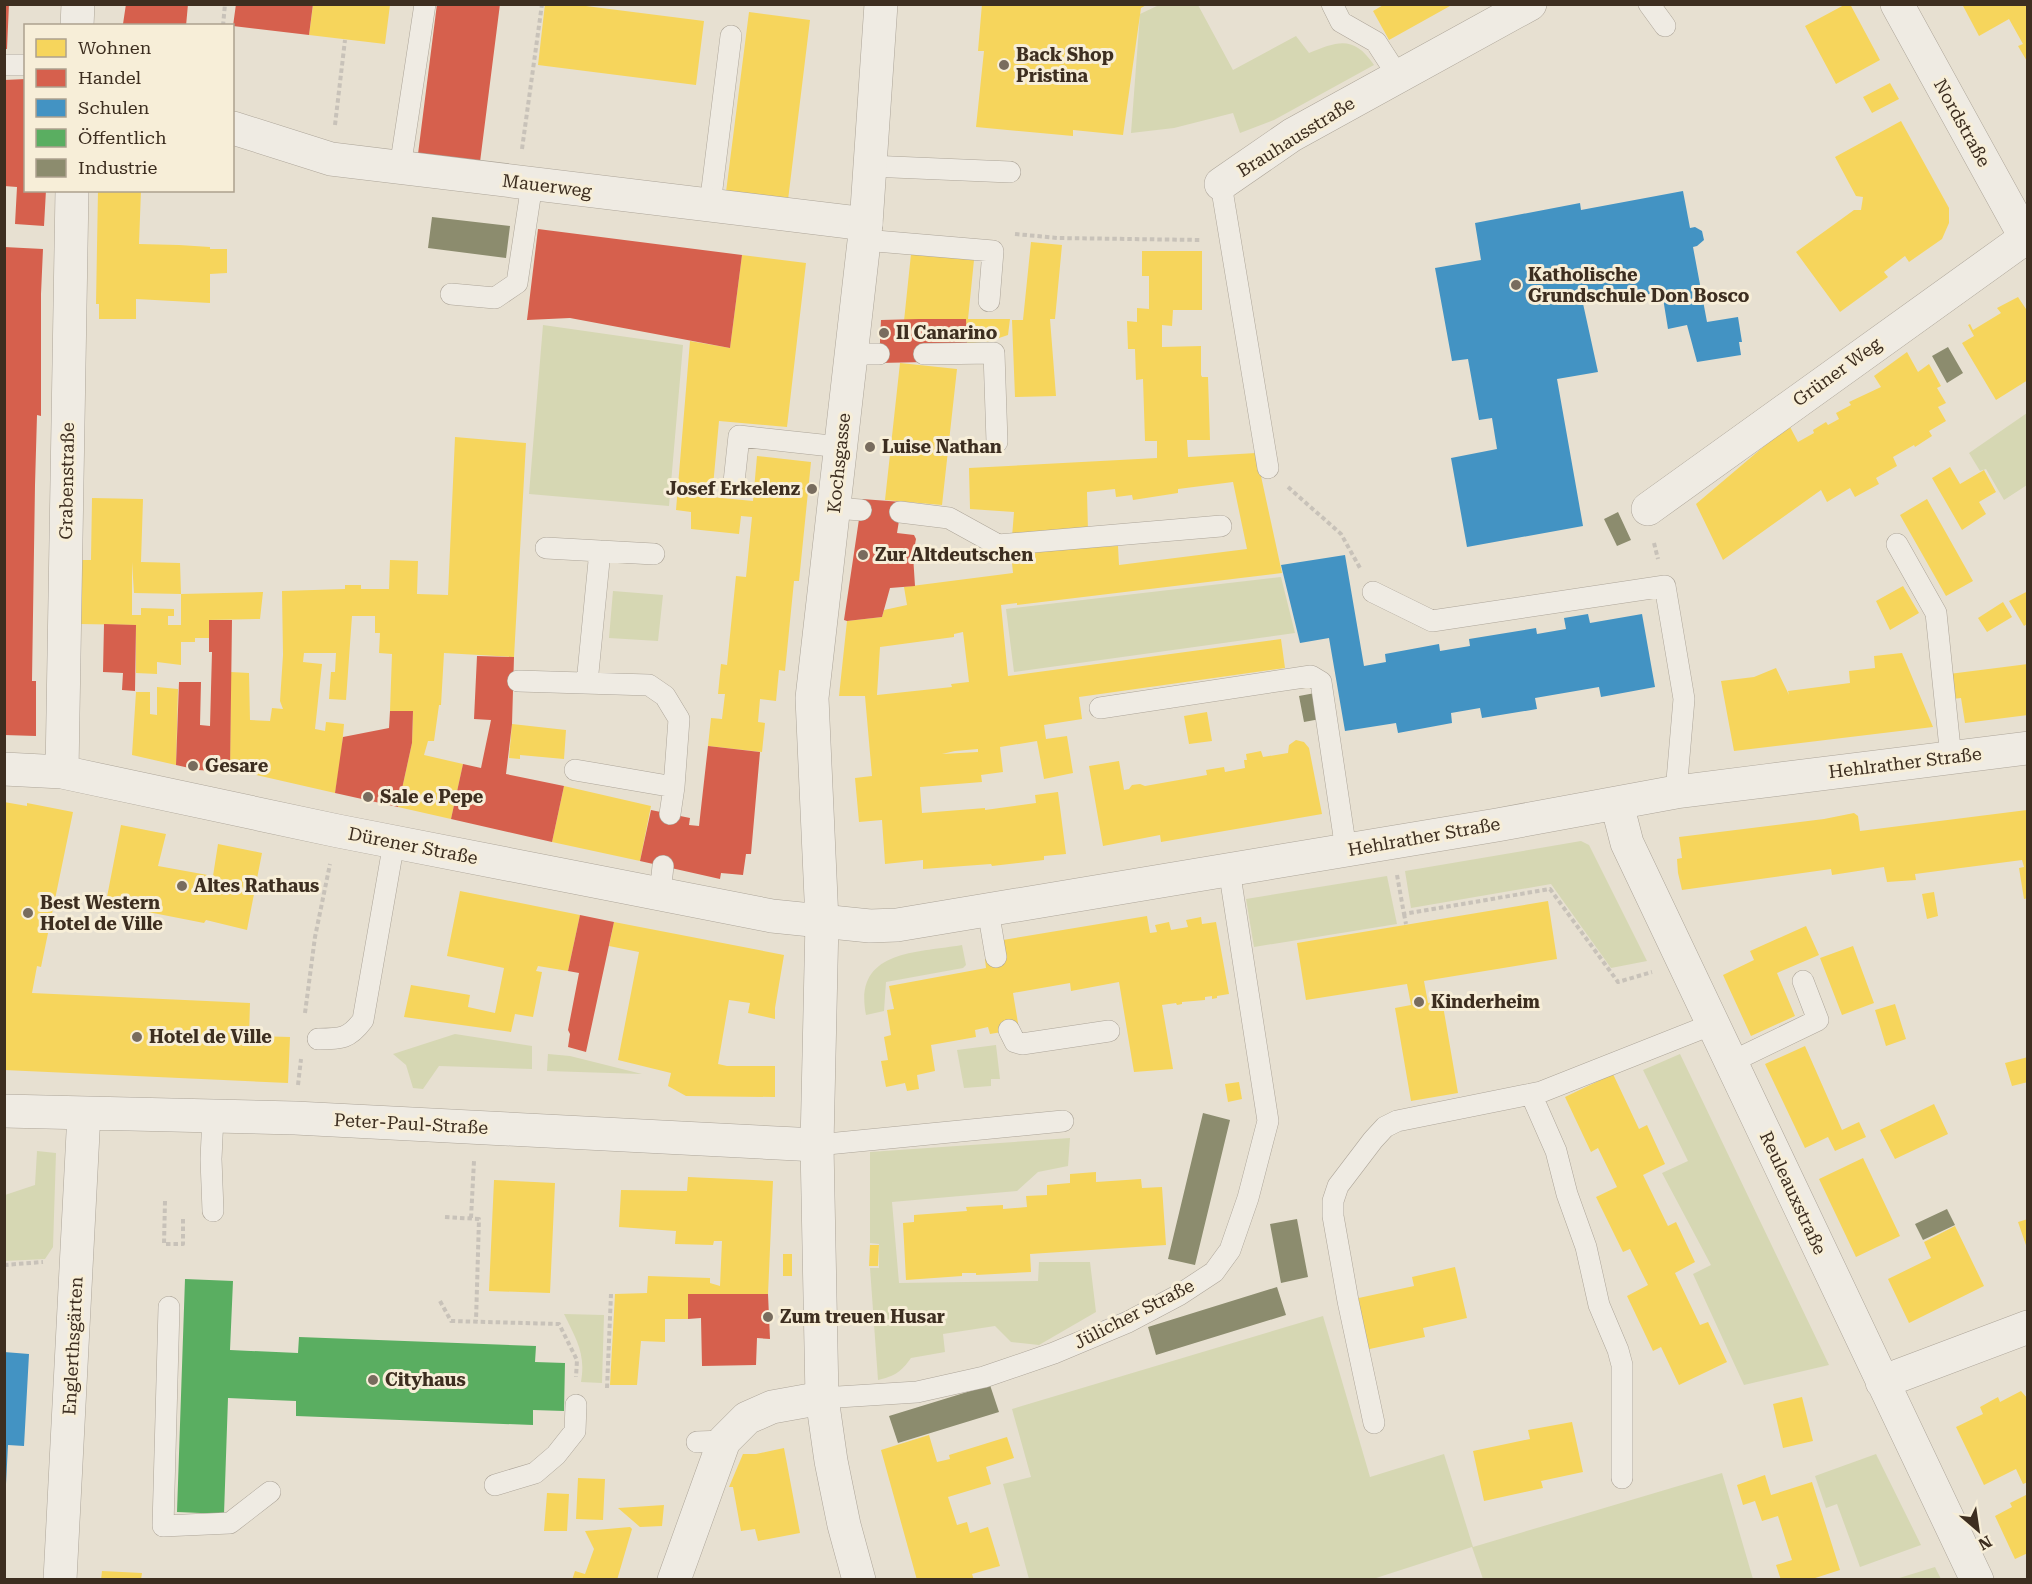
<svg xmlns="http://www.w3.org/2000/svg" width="2032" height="1584" font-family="'Roboto Serif',serif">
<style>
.green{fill:#d6d7b3}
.homes{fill:#f6d55c;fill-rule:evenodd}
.shops{fill:#d6604d}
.schools{fill:#4393c3}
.public{fill:#5aae61}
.industry{fill:#8c8c6e}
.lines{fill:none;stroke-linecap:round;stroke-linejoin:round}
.service-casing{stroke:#ada599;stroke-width:22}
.minor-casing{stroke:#ada599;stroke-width:34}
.tertiary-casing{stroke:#ada599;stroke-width:34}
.path{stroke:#c8c2b9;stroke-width:4;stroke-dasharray:4.5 3;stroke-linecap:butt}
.service{stroke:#efebe3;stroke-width:21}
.minor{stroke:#efebe3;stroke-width:33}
.tertiary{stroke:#efebe3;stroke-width:33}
.poi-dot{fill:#786c5e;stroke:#f7eed8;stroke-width:2}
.labels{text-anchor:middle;stroke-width:6;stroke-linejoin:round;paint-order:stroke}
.poi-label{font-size:18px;font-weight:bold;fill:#3d2e20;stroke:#f7eed8;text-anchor:start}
.street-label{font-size:18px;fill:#3d2e20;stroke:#f7eed8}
</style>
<rect width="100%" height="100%" fill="#e7e0d1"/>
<path class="green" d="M1159,5h39l35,65 63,-34 13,17c29,-12 45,-18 65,12l-100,55 -34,13 -7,-20 -59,15 -43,5 9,-119z
M543,325l140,20 -14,161 -140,-12z
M2027,413v72l-23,15 -18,-31 -6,2 -11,-18z
M1281,577l14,56 -281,39 -8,-63z
M613,591l50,4 -5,46 -49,-3z
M1581,841l8,4 58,116 -36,7 -60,-84 -140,24 -6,-37z
M1387,876l10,48 -143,23 -8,-48z
M962,945l4,20 -3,3 -77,14 -2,29 -18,4c-13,-65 50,-62 96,-70z
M455,1034l77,12v23l-93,-3 -16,23 -10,-1 -7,-23 -13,-11z
M996,1045l4,34h-9v7l-27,2 -7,-38z
M548,1054l22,2 72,18 -95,-3z
M1680,1054l149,311 -85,20 -51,-111 18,-9 -49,-92 26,-12 -45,-91z
M1070,1138l-2,28 -30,6 -21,19 -125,11 7,81 139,-2 1,-19h51l6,50 -57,33 -28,-3 -16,-16 -52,8 2,18 -34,6c-10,14 -16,18 -33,22l-8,-112h9v-24l-9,-1v-91z
M37,1151l19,2 -3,94 -8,12 -40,2v-66l30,-10z
M564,1314l40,1 -2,68 -21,-1c5,-29 -5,-43 -17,-68z
M1323,1316l47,161 74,-23 29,93 249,-74 31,106h-270l-11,-32 -99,32h-344l-26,-95 28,-7 -19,-68z
M1876,1454l45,91 -61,22 -23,-63 -11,4 -11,-32z
M1935,1567l6,12h-45z"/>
<path class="homes" d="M545,4h25l134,17 -8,64 -158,-20z
M982,4h166l-7,4 -18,127 -50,-5v6l-97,-9 8,-76h-6z
M1385,4h64l1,2 -61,34 -16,-29z
M1846,4h4l30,56 -44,24 -31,-58z
M1962,4h66v59l-10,-17 5,-2 -14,-25 -30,17z
M313,5h77l-5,39 -76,-9z
M749,12l61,8 -22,180 -62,-8z
M1890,83l9,16 -27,14 -9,-16z
M1901,121l48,87v15l-7,16 -33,23 -4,-6 -21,16 4,5 -48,35 -44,-60 58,-42h7l2,-13 -7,-1 -21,-39z
M98,190h43l-2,54 40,1 31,2v2h17v24l-17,1v29l-74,-4v20h-37v-15h-3z
M1031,242l31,3 -7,74h-5l6,77 -41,1 -3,-77h11z
M1142,251h60v59h-29l-1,16 -10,-1v22l39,-1v29l1,2h6l2,63h-23l1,17 68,-4 26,120 -265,32v-2l-16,2 7,71 273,-37 4,29 -206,29 3,22 -38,6 2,14 21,-3 6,37 -29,6 -7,-38 -37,6 3,25 -22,3 1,7 -62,5 2,26 63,-5v2l51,-7 -1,-8 23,-3 8,62 -22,2v4l-52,6 -1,-2 -68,5v-9l-38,4 -3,-44 -23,2 -4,-44 17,-2 -7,-80h-26l8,-75 35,-4 2,-7 23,-5 -3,-18 109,-14 -2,-20 40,-4 67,-3 1,19 128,-16 -14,-67 -55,7v4l-45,7 -1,-5 -16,2 -1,-8 -28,3 1,39 -76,6 2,-25 -44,-3 -1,-41 188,-10v-17h-12l-2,-62 -7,1 -1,-31h-7l-1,-28 10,1v-14l12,1v-33h-7zM963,632l6,50 -18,2 1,3 -75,8 3,-48 74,-10v-3zM978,749v3l-36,2 13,-3z
M911,254l63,6 -6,59h42l-2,16 -18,6 -23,3 -1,-25 -62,2z
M742,255l64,8 -19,164 -68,-6 -7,76 41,4 4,-45 54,6 -12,119h-5l-9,90 -6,-1 -3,31 -16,-2 -2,23 7,1 -3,29 -54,-6 3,-28 11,1 3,-25h-7l3,-30 6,1 9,-89 10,1 6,-60 -11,-1 -2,18 -48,-5v-17l-15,-2 14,-169 40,7z
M2018,297l10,15v68l-32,20 -34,-57 12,-7 -6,-11 2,-1 3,6 28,-17 -4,-5z
M1907,352l11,20 11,-8 12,22 -4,2 9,15 -8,4 8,14 -17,10 3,5 -17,11 -1,-2 -21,12 4,9 -21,12 3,6 -24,13 -5,-9 -23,14 -6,-12 -98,70 -27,-56 93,-79 9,17 16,-9 -1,-3 13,-8 2,3 11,-6 -3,-6 15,-8 -2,-3 32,-15 -7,-11z
M900,363l57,6 -15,136 -57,-5z
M455,437l71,6 -12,214 -70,-4 -3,52h-2l-5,36h-6l-4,14 39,9 -12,55 -53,-12 14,-64 1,-32h-23l2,-57 -13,-1 1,-20h-5v-17h-23l-6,84 -17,-1 2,-27h4l1,-19h-32l-1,9 19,2 -7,65 10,2 1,-9 18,2 -3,33 -6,36 -105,-24 1,-97 18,1 1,47 20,1 2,-13 11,1 -3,-8 3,-46 -1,-64 63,-2v-4h16v4h28l1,-29 28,1 -1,33 31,1z
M1950,467l10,17 24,-14 12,22 -17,10 7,12 -24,16 -30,-52z
M92,498l51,1 -2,63 39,1 1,31 -47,-1 -2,-31v53h9v-7l33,1v7h-6v9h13v-31l82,-2 -3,27 -51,1v18h-14v4h-14v23l-24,-3v12l-21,-1v-48l-56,-1 2,-64h9z
M1927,499l46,82 -27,15 -46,-81z
M1903,586l16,27 -29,17 -14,-29z
M2028,591v32l-4,3 -15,-25z
M2003,602l9,15 -25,15 -9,-14z
M1902,653l31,74 -199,24 -13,-70 33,-4 22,-9 13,27 -1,-4 62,-8 -1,-12 26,-3 -1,-12z
M2028,664v51l-63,8 -4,-25 -9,1 -3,-25z
M157,687l21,2 -2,76 -44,-10 4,-63h14v22l7,1z
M1207,712l5,29 -23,3 -5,-28z
M512,724l54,6 -2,29 -44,-4v4l-11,-1z
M1296,740l8,2 5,6 13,66 -161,28 -1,-7 -57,11 -14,-80 30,-5 5,29 5,-1 3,-4 8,-1 5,2 62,-11 -1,-5 18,-3 1,5 20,-4 -1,-8h3l-1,-6 15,-3 2,6 25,-4 1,-8z
M564,786l87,20 -11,55 -88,-19z
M4,802l23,4v-3l46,9 -32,155 -4,-1 -5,27 218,10 -1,33 41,1 -2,46 -284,-13z
M2027,810l1,88 -4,1 -5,-31 5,-1 -2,-7 -107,14 1,6 -29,2 -3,-15 -52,8 -1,-6 -149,21 -4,-17 -1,-14 5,-1 -3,-21 145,-18 30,-6 4,3 2,15z
M121,825l45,9 -8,32 55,10 5,-32 44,9 -15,77 -41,-10 -2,3 -56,-11 -1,-3 -41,-7z
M460,891l120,24 -12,56 -30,-5 -2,5 6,1 -9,45 -18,-3 -4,18 -107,-15 7,-32 59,10 -2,12 27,6 9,-45 -57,-12z
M1934,892l4,24 -11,3 -5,-25z
M1548,901l9,58 -133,22 4,22 14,-3 16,93 -47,8 -16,-93 16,-3 -4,-21 -101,16 -9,-57z
M1147,916l3,17 7,-1 -2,-7 14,-3 2,8 17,-3 -2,-7 15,-3 1,7 14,-2 13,72 -12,2v2l-5,1v-3l-7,1v3l-23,2v2l-5,1 -1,-2 -14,2 11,64 -39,3 -15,-90 -48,9 -1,-8 -57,10 6,36 -29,5 -2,-7 -13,3 1,7 -45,8 4,26 -18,4 2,14 -12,2 -2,-8 -19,4 -5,-26 7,-1 -4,-23 7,-2 -4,-25 7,-1 -5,-23 97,-18 -1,-9 21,-4 -3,-15z
M614,922l170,33 -9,53v11l-27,-6 2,-10 -21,-3 -11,64 9,2h48v31l-89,-1 -18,-10 3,-13 -53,-13 21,-108 -30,-6z
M1806,926l13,29 -42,18 18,43 -44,20 -28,-61 31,-15 -4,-9z
M1853,946l21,57 -32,12 -22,-57z
M1895,1004l11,35 -20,7 -11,-36z
M1805,1046l37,84 17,-8 7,15 -31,14 -7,-14 -23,11 -40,-84z
M2028,1057v25l-16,4 -7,-23z
M1613,1074l26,55 8,-4 18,39 -22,11 25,51 8,-4 19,40 -20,11 25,52 8,-3 19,40 -48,23 -18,-38 -8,4 -26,-55 21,-11 -18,-36 -7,3 -27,-55 21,-10 -19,-39 -7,4 -26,-55z
M1239,1082l3,17 -14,3 -3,-18z
M1934,1104l14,30 -53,25 -15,-29z
M1863,1158l37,78 -44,21 -37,-78z
M1096,1172v10l45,-3 1,9 20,-1 4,58 -136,9 1,18 -55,3v-2h-14v3l-56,4 -3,-57 11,-1v-7l53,-4 -1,-4 37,-2v4l24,-2 -1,-11 21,-1v-10l23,-2v-9z
M688,1177l85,4 -5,113h-80v25h-23v23l-24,-1 -4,44h-27l5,-91 32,-1 1,-17 62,2v5l10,3 2,-45h-8l-1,4 -38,-1 1,-13 -57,-4 2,-37 66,1z
M494,1180l61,3 -5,110 -61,-2z
M2028,1219v29h-1l-9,-26z
M1955,1226l29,60 -75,37 -21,-44 43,-21 -7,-16z
M870,1245h9l-1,21h-9z
M783,1254h9v22h-9z
M1455,1267l12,51 -44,10 2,9 -60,13 -11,-51 60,-13 -2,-9z
M2021,1391l7,8v83l-5,2 -7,-15 -32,16 -28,-58 27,-13 -3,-7 18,-10 2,5z
M1802,1397l11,44 -30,7 -10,-44z
M1572,1422l11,50 -42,9 2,7 -59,13 -11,-50 57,-12 -2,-9z
M929,1435l8,27 13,-3 -1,-4 58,-18 7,21 -28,9 5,17 -43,13 9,28 10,-3 3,11 18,-6 12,39 -28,8 2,6h-57l-36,-130z
M784,1448l16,85 -42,8 -3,-12 -14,2 -8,-44h-4l14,-33h13z
M1765,1475l6,20 41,-13 28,88 -31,10h-28l-5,-15 16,-5 -14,-44 -16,5 -7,-20 -12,4 -6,-20z
M578,1478l27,1 -2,41 -27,-1z
M547,1493l22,1 -2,37h-23z
M2028,1494v59l-13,6 -20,-43 17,-9 -2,-4z
M664,1505l-2,21 -22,1 -22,-19z
M630,1527l2,2 -15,51h-45l3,-9 10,3 9,-25 -9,-18z
M102,1571l40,2 -1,7h-40z"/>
<path class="shops" d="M4,4h5l-2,45h-3z
M126,4h62l-2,22 -63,-2z
M236,4h77l-4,31 -76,-9z
M437,4h63l-20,158 -62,-8z
M26,79v111h20l-2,36 -29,-2 2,-37 -13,-1v-106z
M538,229l204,26 -12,93 -160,-30 -43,2z
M4,247l39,2 -2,45v122l-4,-1 -2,70 -3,196h4v55l-32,-1z
M919,319h47l1,25h-44l2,18 -46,1 2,-43z
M862,499l40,3 -5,31 17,2 2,4 -3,16 2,31 -25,2 -8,29 -35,4 -3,-1z
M209,620h23l-2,152 -32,-2 -22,-5 3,-83h22l-1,43 10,1 2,-74h-3z
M104,624l32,1 -1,66 -13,-1 1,-17 -20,-1z
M477,656l37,1 -2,67 -6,50 58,12 -12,56 -101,-23 12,-55 18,4 10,-48 -17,-1z
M390,711h23l-1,32 -14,64 -63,-14 8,-56 46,-9z
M708,746l52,6 -9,102h-5l-3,21 -22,-2 -1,6 -80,-18 11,-51 39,8 -1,7 10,1z
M580,915l34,7 -28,130 -18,-5 2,-13 -2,-4 11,-57 -11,-2z
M688,1294h80l2,45 -13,-1 -1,27 -54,1 -1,-48 -13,1z"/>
<path class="schools" d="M1683,191l7,37 5,-1 7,4 2,9 -7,6 -4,1 14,75 31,-5 4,25h-3l2,13 -44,7 -10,-37 -19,4 -6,-37 -68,11 -2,-6 -10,2 16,73 -41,7 26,147 -116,21 -16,-89 46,-9 -5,-31 -13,2 -11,-61 -16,2 -17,-93 46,-8 -6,-37 105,-20 1,7z
M1345,555l19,111 22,-4 -1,-8 54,-10 1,7 30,-5 -1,-7 67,-11 1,6 29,-5 -2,-11 24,-4 2,9 52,-9 13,73 -54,10 -2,-10 -64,11 2,11 -55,9 -2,-10 -29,5 1,10 -54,10 -2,-10 -51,8 -16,-93 -29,5 -19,-78z
M4,1352l25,2 -5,92 -16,-1 -2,39h-2z"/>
<path class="public" d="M185,1279l48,2 -3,69 68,3 1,-16 237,9 -1,16 30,1 -1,48 -31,-1v15l-237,-9v-15l-68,-3 -4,116 -47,-2z"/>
<path class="industry" d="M432,217l78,9 -4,32 -78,-10z
M1948,347l15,26 -16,10 -15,-27z
M1618,512l13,28 -14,6 -13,-27z
M1315,693l5,26 -16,3 -5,-26z
M1203,1113l27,7 -35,145 -27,-6z
M1947,1209l8,16 -32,15 -8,-16z
M1297,1219l11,58 -27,6 -11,-59z
M1277,1287l9,28 -130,40 -8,-28z
M990,1385l9,27 -101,31 -9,-27z"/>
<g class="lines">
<g class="service-casing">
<path id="service" d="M1332,4l9,18 35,20 22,34
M1649,4l16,22
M4,65h22
M869,166l141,6
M400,168l25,-164
M1221,184l47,284
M710,205l21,-169
M864,240l129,11 -4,50
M451,294l44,4 22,-15 15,-99
M851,354h28
M924,354l70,-1 3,89
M734,482l5,-46 101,11
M834,508l27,2
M900,512l49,6 49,27 223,-19
M1897,544l39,69 15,145
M546,548l108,6
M1373,592l59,29 233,-35 19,113 -8,93
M518,681l131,4 16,11 14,23 -5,68 -99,-17
M587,683l13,-132
M1100,708l211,-32 10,6 25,168
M670,814l4,-27
M660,894l3,-28
M988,910l8,47
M1009,1030l6,12 7,2 87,-13
M318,1039c23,0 31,0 45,-19l31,-178
M1731,1062l87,-42 -15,-39
M1531,1094l25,57 11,43 19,53 13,58 19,45 4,15v113
M213,1116l-2,43 2,52
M817,1145l246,-24
M169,1307l-6,219 67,-3 40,-31
M822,1398l95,-6 67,-15 70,-24 74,-31 51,-27 35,-23 16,-22 18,-52 20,-77 -39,-252
M1374,1423l-26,-122 -15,-85v-15l5,-15 35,-46 12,-13 12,-6 144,-29 172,-68
M697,1442l27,-1
M495,1485l40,-12 21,-18 19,-24 1,-26"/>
</g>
<g class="minor-casing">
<path id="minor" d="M1897,4l131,238
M77,26l1,-22
M233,128l98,31 535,65
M1221,184l71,-49 238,-131
M1648,509l380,-273
M4,769l58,3 276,59 434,85 98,10 27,-1 600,-100 179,-33 352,-44
M62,772l10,-582
M1617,804l10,39 350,737
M4,1111l291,7 522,27
M1882,1382l146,-55
M60,1580l24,-467
M674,1580l50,-139 23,-23 25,-11 50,-9"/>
</g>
<g class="tertiary-casing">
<path id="tertiary" d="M859,1580l-15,-55 -13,-64 -9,-63 -5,-253 5,-224 -10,-223 54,-474 15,-220"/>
</g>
<path class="path" d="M223,26l2,-22
M335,125l10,-85
M522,149l20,-145
M1015,234l43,4 144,2
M1288,487l53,47 19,34
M1654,543l4,16
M1397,875l7,39 146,-25 68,93 34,-10
M1404,914l2,10
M305,1013l10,-76 15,-73
M298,1085l3,-26
M165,1201l-1,43h19v-27
M445,1217l34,2 -3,102
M471,1218l3,-57
M4,1265l39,-3
M440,1301l11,20 108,3 18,36 -1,17
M607,1388l4,-94"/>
<use href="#service" class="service"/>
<use href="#minor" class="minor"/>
<use href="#tertiary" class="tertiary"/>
</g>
<g class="poi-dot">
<circle cx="1004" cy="65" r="6"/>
<circle cx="1516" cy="285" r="6"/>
<circle cx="884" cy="333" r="6"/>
<circle cx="870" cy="447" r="6"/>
<circle cx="812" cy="489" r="6"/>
<circle cx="863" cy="555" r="6"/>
<circle cx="193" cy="766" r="6"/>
<circle cx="368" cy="797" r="6"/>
<circle cx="182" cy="886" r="6"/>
<circle cx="28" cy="913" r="6"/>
<circle cx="1419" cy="1002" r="6"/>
<circle cx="137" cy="1037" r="6"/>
<circle cx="768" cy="1317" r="6"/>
<circle cx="373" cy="1380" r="6"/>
</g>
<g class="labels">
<g class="poi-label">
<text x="1016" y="61">Back Shop<tspan x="1016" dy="21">Pristina</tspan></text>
<text x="1528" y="281">Katholische<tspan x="1528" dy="21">Grundschule Don Bosco</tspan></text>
<text x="896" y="339">Il Canarino</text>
<text x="882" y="453">Luise Nathan</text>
<text x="800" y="495" text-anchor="end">Josef Erkelenz</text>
<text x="875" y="561">Zur Altdeutschen</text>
<text x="205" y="772">Gesare</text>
<text x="380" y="803">Sale e Pepe</text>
<text x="194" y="892">Altes Rathaus</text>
<text x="40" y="909">Best Western<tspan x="40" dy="21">Hotel de Ville</tspan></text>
<text x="1431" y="1008">Kinderheim</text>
<text x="149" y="1043">Hotel de Ville</text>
<text x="780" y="1323">Zum treuen Husar</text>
<text x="385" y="1386">Cityhaus</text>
</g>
<g class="street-label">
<text transform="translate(1962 123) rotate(61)" y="6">Nordstraße</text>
<text transform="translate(1296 137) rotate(-32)" y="6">Brauhausstraße</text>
<text transform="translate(547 186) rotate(7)" y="6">Mauerweg</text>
<text transform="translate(1837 372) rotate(-36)" y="6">Grüner Weg</text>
<text transform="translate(839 463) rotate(-84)" y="6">Kochsgasse</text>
<text transform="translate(67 481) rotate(-89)" y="6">Grabenstraße</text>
<text transform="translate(1905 763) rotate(-7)" y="6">Hehlrather Straße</text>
<text transform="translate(1424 837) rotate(-10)" y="6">Hehlrather Straße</text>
<text transform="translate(413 846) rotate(11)" y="6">Dürener Straße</text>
<text transform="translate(411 1124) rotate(3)" y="6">Peter-Paul-Straße</text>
<text transform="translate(1793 1193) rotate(65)" y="6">Reuleauxstraße</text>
<text transform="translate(1134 1314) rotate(-27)" y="6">Jülicher Straße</text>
<text transform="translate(73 1346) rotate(-87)" y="6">Englerthsgärten</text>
</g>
</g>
<rect width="2032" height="1584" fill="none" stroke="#3d2e20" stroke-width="12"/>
<rect x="24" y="24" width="210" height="168" fill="#f7eed8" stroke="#ada18e" stroke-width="1.5"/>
<rect x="36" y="39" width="30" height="18" fill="#f6d55c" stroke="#ada18e" stroke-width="1.5"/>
<text x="78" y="54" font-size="18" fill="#3d2e20">Wohnen</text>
<rect x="36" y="69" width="30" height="18" fill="#d6604d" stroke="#ada18e" stroke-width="1.5"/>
<text x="78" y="84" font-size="18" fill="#3d2e20">Handel</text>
<rect x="36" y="99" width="30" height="18" fill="#4393c3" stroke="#ada18e" stroke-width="1.5"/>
<text x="78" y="114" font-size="18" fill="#3d2e20">Schulen</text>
<rect x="36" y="129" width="30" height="18" fill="#5aae61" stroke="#ada18e" stroke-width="1.5"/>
<text x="78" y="144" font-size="18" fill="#3d2e20">Öffentlich</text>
<rect x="36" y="159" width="30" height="18" fill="#8c8c6e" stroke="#ada18e" stroke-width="1.5"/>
<text x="78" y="174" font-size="18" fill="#3d2e20">Industrie</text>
<g transform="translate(1978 1530) rotate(151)" stroke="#f7eed8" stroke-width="4.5" paint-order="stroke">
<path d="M0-4.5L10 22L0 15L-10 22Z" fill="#3d2e20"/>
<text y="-9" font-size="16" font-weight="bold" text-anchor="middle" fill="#3d2e20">N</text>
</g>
</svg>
